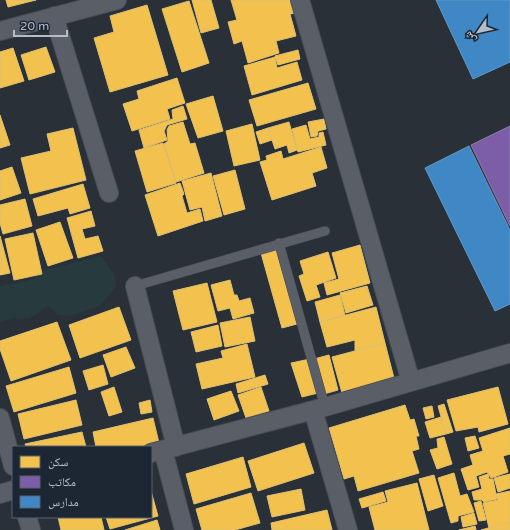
<svg xmlns="http://www.w3.org/2000/svg" width="510" height="530" font-family="'Varela Round','Noto Naskh Arabic',sans-serif">
<style>
.green{fill:#273a3e}
.homes{fill:#f2c14e;stroke:#dfc073}
.offices{fill:#7b5ea7;stroke:#8c7ab1}
.schools{fill:#3f88c5;stroke:#6298c6}
.lines{fill:none;stroke-linecap:round;stroke-linejoin:round}
.service-casing{stroke:#484c53;stroke-width:10}
.minor-casing{stroke:#484c53;stroke-width:20}
.service{stroke:#5a5e66;stroke-width:9}
.minor{stroke:#5a5e66;stroke-width:18}
</style>
<rect width="100%" height="100%" fill="#2a3038"/>
<path class="green" d="M101,256l13,18 2,12 -16,20 -30,10 -12,-1 -10,-9 -19,13 -15,-1 -14,4v-36c15,-3 35,-4 45,-16z"/>
<path class="homes" d="M6,0h30l-28,7z
M192,0h19l8,28 -18,5z
M231,0h61l4,13 -6,1 6,22 -20,5 3,12 -31,10 -6,-22 -8,3 -6,-22 9,-2z
M189,1l20,62 -27,9 -20,-63z
M147,5l21,70 -58,17 -16,-54 20,-6 -4,-16z
M46,47l9,25 -26,8 -8,-25z
M13,48l11,33 -24,7v-36z
M298,50l2,9 -22,6 -3,-9z
M275,57l2,11 20,-6 5,18 -50,15 -8,-29z
M177,78l8,25 -18,6 3,10 -38,12 -9,-27 16,-5 -2,-8z
M308,83l8,26 -59,17 -8,-26z
M213,96l10,35 -25,7 -12,-34z
M183,106l4,13 -20,6 -3,6 3,9 -23,8 -5,-18 34,-11 -1,-9z
M0,115l10,30 -10,3z
M324,119l2,10 -8,2 -1,5 -6,1 -3,-15z
M183,122l7,22 5,-1 9,30 -28,9 -12,-38 4,-3 -1,-11 2,-4z
M289,122l8,28 -8,3 -2,-8 -12,4 -7,-21z
M252,124l8,36 -26,6 -8,-35z
M306,125l4,14 9,-2v-4l4,-1 3,13 -28,7 -6,-23z
M73,128l13,52 -56,14 -9,-36 30,-7 -4,-17z
M268,128l4,12 -12,4 -4,-12z
M163,143l13,40 -29,9 -12,-41z
M321,147l6,21 -15,5 4,13 -44,14 -12,-38 7,-2 -1,-4 15,-5 2,8z
M12,167l9,26 -21,7v-29z
M235,170l10,39 -21,6 -11,-39z
M211,173l11,43 -17,5 -3,-14 -12,3 -8,-29z
M180,183l4,11 -2,2 5,17 13,-4 3,12 -45,15 -13,-41z
M83,184l7,24 -20,6 -2,-6 -30,8 -5,-17z
M25,199l7,27 -29,8 -3,-11v-18z
M91,211l4,15 -13,3 3,10 13,-3 5,15 -25,7 -11,-40z
M60,222l13,36 -25,8 -12,-36z
M33,233l9,41 -28,6 -9,-41z
M0,236l10,37 -10,2z
M360,245l10,38 -43,12 -3,-12 15,-4 -7,-26z
M276,249l21,75 -15,4 -21,-75z
M328,252l8,26 -20,7 4,12 -13,4 -8,-25 5,-2 -4,-13z
M230,280l4,15h3l2,6 11,-3 4,15 -21,6 -3,-11 -12,3 -7,-26z
M207,283l10,39 -34,8 -10,-39z
M367,286l6,19 -27,8 -6,-20z
M340,295l5,20 -25,7 -5,-20z
M119,307l12,33 -51,18 -11,-33z
M376,307l9,36 -30,8v-11l-28,7 -7,-25z
M250,317l5,24 -30,6 -5,-24z
M57,322l14,38 -60,21 -11,-32v-8z
M218,325l4,21 -26,6 -5,-20z
M385,343l9,35 -52,15 -10,-36z
M247,344l8,33 -53,12 -6,-25 27,-6 -2,-7z
M126,347l9,21 -24,9 -8,-22z
M329,355l9,35 -14,4 -10,-35z
M310,359l8,34 -16,4 -11,-34z
M103,365l5,19 -19,6 -6,-19z
M69,367l7,26 -62,19 -8,-26z
M265,375l3,9 -30,9 -2,-9z
M114,387l8,25 -13,4 -8,-24z
M261,387l8,24 -23,7 -8,-23z
M498,387l10,37 -29,8 -1,-5 -22,4 -9,-31z
M231,391l8,20 -25,9 -7,-21z
M76,400l6,25 -58,14 -6,-25z
M150,400l2,12 -11,2 -2,-11z
M444,404l9,28 -7,2 -8,-28z
M405,405l5,15 4,-1 5,17h-3l3,13 -7,2 7,22 -61,18 -4,-15 -10,3 -15,-51z
M432,406l2,11 -8,2 -3,-11z
M441,417l5,17 -16,4 -5,-16z
M153,418l7,29h-64l-3,-15z
M510,428v26l-7,2 5,16 -17,6 -4,-6 -11,4 3,11 -11,3 -7,-21 12,-4 -3,-10 13,-4 -4,-13z
M82,432l4,15h-60l-1,-3z
M475,436l4,12 -11,3 -3,-13z
M444,437l8,27 -15,5 -7,-19 8,-2 -1,-9z
M304,443l10,30 -56,18 -10,-30z
M243,457l8,30 -57,17 -8,-30z
M454,473l6,23 7,-2 7,18 -16,4v5l-7,2 -13,-45z
M488,474l1,5h4l4,20 -13,3 -2,-2h-8l-2,-8 10,-3 -3,-12z
M510,474v14l-12,4 -4,-14z
M434,475l9,31 -15,5 -9,-32z
M417,483l12,47h-54l-6,-23 19,-5 -3,-11z
M301,489l4,21 -33,7 -5,-21z
M151,491l7,25 -48,13 -4,-12h45z
M510,491v31l-21,6 -6,-25 15,-3 -2,-6z
M383,492l3,9 -24,7 -3,-9z
M251,493l9,30 -25,7h-33l-6,-21z
M481,501l5,19 -7,1 -5,-18z
M327,510l5,20h-60l-1,-7z
M474,513l3,11 -14,3 -2,-10z
M58,517h43l3,13h-43z
M157,520l3,10h-35z
M510,522v8h-29z
M475,526l1,4h-17z"/>
<path class="offices" d="M510,126v100l-39,-81z"/>
<path class="schools" d="M436,0h74v62l-37,17z
M469,146l41,84v74l-15,7 -70,-143z"/>
<g class="lines">
<g class="service-casing">
<path id="service" d="M279,243l46,164
M135,286l190,-55"/>
</g>
<g class="minor-casing">
<path id="minor" d="M300,0l111,382
M54,16l55,177
M0,31l117,-31
M135,286l41,161
M313,410l35,120
M0,418l13,48
M163,450l21,80
M151,453l174,-46 185,-54
M0,494l13,-4
M27,517l4,13"/>
</g>
<use href="#service" class="service"/>
<use href="#minor" class="minor"/>
</g>
<rect x="12" y="446" width="140" height="72" fill="#1d2633" stroke="#59626f"/>
<rect x="20" y="456" width="20" height="12" fill="#f2c14e" stroke="#59626f"/>
<text x="48" y="466" font-size="12" fill="#b4bcc9">سكن</text>
<rect x="20" y="476" width="20" height="12" fill="#7b5ea7" stroke="#59626f"/>
<text x="48" y="486" font-size="12" fill="#b4bcc9">مكاتب</text>
<rect x="20" y="496" width="20" height="12" fill="#3f88c5" stroke="#59626f"/>
<text x="48" y="506" font-size="12" fill="#b4bcc9">مدارس</text>
<g transform="translate(478 32) rotate(236)" stroke="#1d2633" stroke-width="3" paint-order="stroke">
<path d="M0-3L7 15L0 10L-7 15Z" fill="#b4bcc9"/>
<text y="-6" font-size="11" font-weight="bold" text-anchor="middle" fill="#b4bcc9">ش</text>
</g>
<path d="M14 30v6h53v-6" fill="none" stroke="#b4bcc9" stroke-width="2"/>
<text x="20" y="30" font-size="12" fill="#b4bcc9" stroke="#1d2633" stroke-width="3" paint-order="stroke">20 m</text>
</svg>
